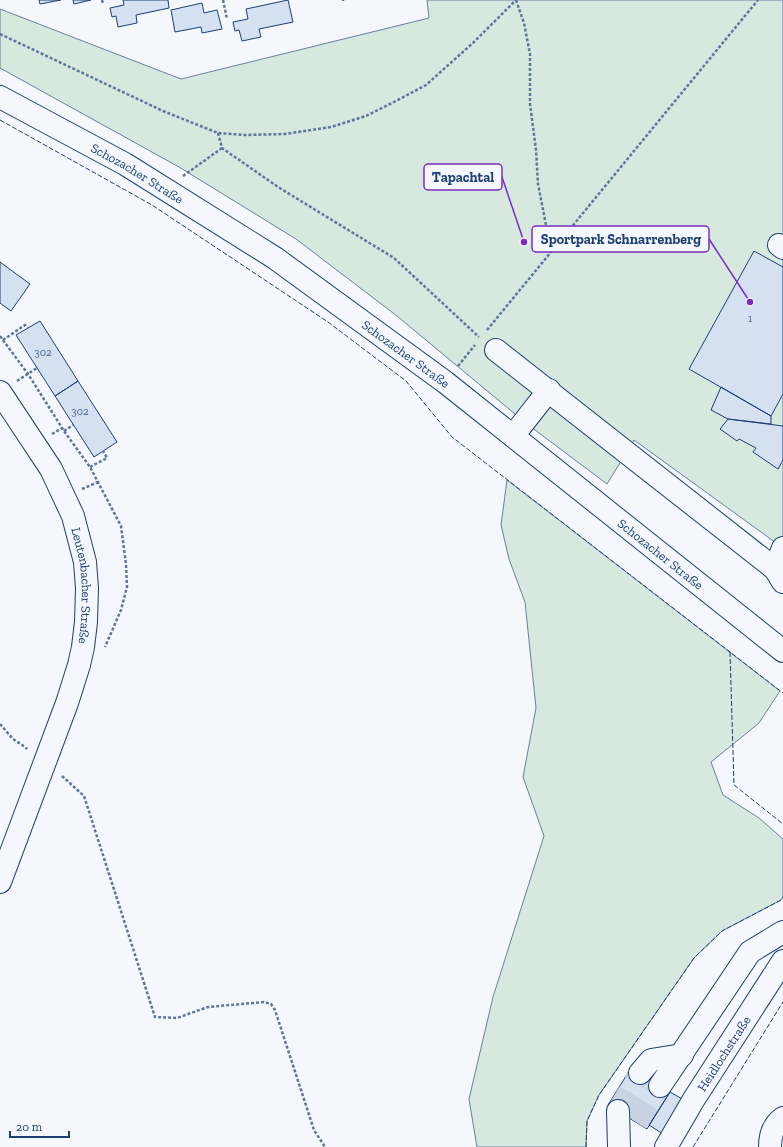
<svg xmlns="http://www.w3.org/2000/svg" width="783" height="1147" font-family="'Zilla Slab',serif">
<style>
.green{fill:#d7e8df;stroke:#687fa3}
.building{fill:#d5e0f0;stroke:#1d3f73}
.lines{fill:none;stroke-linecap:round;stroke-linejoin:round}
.minor-tunnel{stroke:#c9d2e0;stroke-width:22;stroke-dasharray:22 11;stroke-linecap:butt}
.minor-casing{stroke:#1d3f73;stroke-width:24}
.major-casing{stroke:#1d3f73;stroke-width:24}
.path{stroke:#5e769c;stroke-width:2.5;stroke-dasharray:3 2;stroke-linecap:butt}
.minor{stroke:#f4f7fb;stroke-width:22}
.major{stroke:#f4f7fb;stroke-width:22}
.fence{stroke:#1d3f73;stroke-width:1;stroke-dasharray:5 2;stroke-linecap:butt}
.labels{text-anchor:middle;stroke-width:3;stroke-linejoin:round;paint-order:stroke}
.number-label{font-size:11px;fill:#4b6792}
.street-label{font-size:13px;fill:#1d3f73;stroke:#f4f7fb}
.leader{fill:none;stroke:#7b2cbf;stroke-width:1.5}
.callout-dot{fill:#7b2cbf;stroke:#f4f7fb;stroke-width:1.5}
.callout{fill:#f4f7fb;stroke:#7b2cbf;stroke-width:1.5}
.callout-label{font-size:14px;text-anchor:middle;font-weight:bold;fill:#1d3f73}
</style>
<rect width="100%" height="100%" fill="#f4f7fb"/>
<path class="green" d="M427,0h356v548l-149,-108 -27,44 -80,-60 -130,-108 -101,-77 -117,-72 -179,-99v-59l181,70 248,-61z
M507,480l273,211 -21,32 -48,39 12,33 36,23 24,21v58l-2,3 -59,31 -28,27 -95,137 -12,26 -1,26h-109l-8,-48 24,-102 51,-161 -21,-59 13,-69 -11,-106 -16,-43 -8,-34z"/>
<path class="building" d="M39,0h22l-21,4z
M73,0h18l-17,4z
M123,0h45l1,8 -33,7 1,8 -19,4 -2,-11 -4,1 -2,-9 14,-3z
M288,0l5,22 -34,7 2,8 -19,4 -3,-11 -4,1 -2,-9 15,-3 -2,-10z
M202,3l2,10 13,-3 5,19 -20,4 -1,-6 -26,5 -4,-22z
M754,251l29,16v127l-12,22 -82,-47z
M0,262l30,22 -19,27 -11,-8z
M40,321l38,60 -23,15 -39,-61z
M78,381l39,61 -23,15 -39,-61z
M721,387l50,29v8l-43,-5 -17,-9z
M728,419l55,7v34l-5,9 -25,-17 3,-4 -17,-9 -2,2 -17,-12z
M631,1068l39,24 -23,37 -39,-24z
M670,1092l14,8 -21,34 -14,-9z"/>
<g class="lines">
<path class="minor-tunnel" d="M618,1111l22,-38
M636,1122l24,-36"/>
<g class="minor-casing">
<g id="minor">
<path d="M779,245l4,3"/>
<path d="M496,350l279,219 8,13"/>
<path id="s1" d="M0,392l51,77 22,47 12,46 2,26 -1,34 -3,25 -4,18 -12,38 -67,179"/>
<path d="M513,436l36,-46"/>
<path d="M775,569l8,-21"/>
<path d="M640,1073l11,-13 31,-5"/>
<path d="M660,1086l90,-134 33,-20"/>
<path d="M618,1111l1,36"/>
<path id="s2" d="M666,1147l28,-48 89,-138"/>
<path d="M770,1147c0,-11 3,-22 13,-29"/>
</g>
</g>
<g class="major-casing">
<g id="major">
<path id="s3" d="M0,97l125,67 150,94 170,124 338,269"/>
</g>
</g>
<path class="path" d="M102,0l1,4
M223,0l4,19
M343,0v1
M516,0l8,23 6,31v50l6,46 2,34 8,41 12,18
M0,34l163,77 55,22 27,2 40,-1 46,-7 35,-11 30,-15 30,-16 48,-43 42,-42
M218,133l4,15 56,39 116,71 85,79
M183,176l39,-28
M487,330l271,-330
M0,336l28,38 36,57 26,36 31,59 5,38 1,23 -6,23 -16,37
M3,340l22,-15 3,3
M458,366l17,-21
M17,381l20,-13
M64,431l9,-6
M52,434l10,-6
M90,467l17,-9 -4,-7
M82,489l16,-7
M0,724l13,15 12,8 2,2
M62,776l22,20 71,221 22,1 31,-11 56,-5 7,2 4,6 39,120 11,17"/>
<use href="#minor" class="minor"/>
<use href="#major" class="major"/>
<path class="fence" d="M0,120l152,85 176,117 78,59 46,56 331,256
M730,652l4,133 49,39
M586,1147l1,-26 12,-26 95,-137 28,-27 59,-31 2,-3
M693,1147l90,-145"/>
</g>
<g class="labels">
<g class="number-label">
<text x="750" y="322">1</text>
<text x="43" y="356">302</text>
<text x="80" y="415">302</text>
</g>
<g class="street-label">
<text dy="5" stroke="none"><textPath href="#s3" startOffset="157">Schozacher Straße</textPath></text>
<text dy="5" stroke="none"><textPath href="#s3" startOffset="481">Schozacher Straße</textPath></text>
<text dy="5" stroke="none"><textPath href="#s3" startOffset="805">Schozacher Straße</textPath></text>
<text dy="5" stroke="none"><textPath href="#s1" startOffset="215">Leutenbacher Straße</textPath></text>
<text dy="5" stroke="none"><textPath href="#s2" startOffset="110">Heidlochstraße</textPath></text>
</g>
</g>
<path class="leader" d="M524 242L502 177M750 302L709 239"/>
<g class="callout-dot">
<circle cx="524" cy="242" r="4"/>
<circle cx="750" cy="302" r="4"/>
</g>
<g class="callout">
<rect x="424" y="164" width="78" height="26" rx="4"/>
<rect x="532" y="226" width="177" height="26" rx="4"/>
</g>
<g class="callout-label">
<text x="463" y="182">Tapachtal</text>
<text x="621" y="244">Sportpark Schnarrenberg</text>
</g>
<path d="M10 1131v6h59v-6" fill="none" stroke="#1d3f73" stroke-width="2"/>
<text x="16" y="1131" font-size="12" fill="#1d3f73" stroke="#f4f7fb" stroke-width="3" paint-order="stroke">20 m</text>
</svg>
